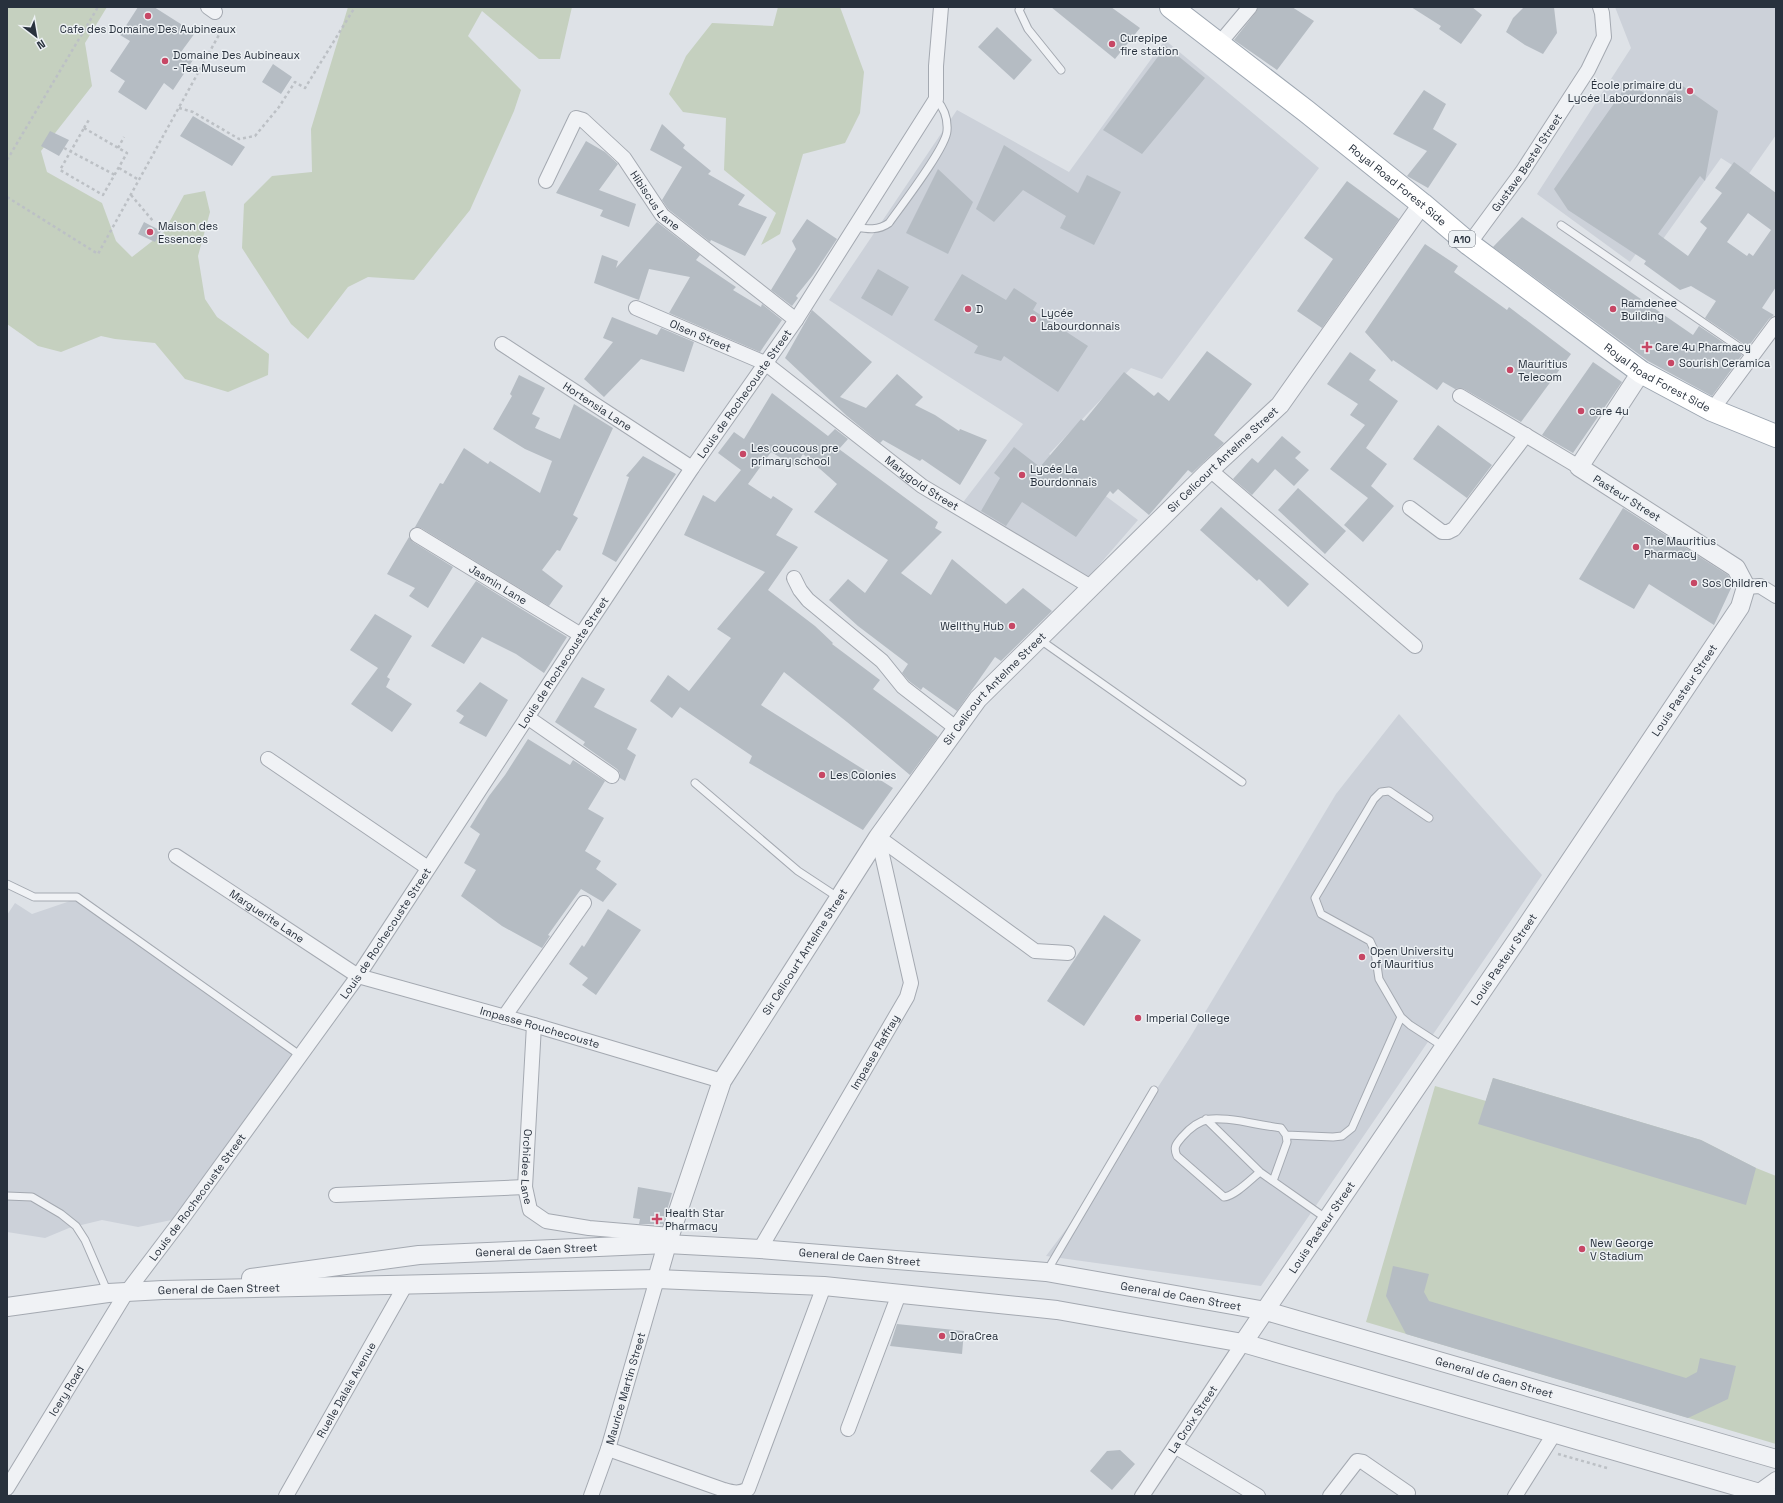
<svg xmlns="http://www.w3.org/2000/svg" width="1783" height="1503" font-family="'Space Grotesk',sans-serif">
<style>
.built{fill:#ccd1d9}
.green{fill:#c5d0bf}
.building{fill:#b5bcc3;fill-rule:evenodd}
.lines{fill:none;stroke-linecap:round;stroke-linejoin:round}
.service-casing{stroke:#a4a9b1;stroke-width:9}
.minor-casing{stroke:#a4a9b1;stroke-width:16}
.tertiary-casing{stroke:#a4a9b1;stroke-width:20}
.primary-casing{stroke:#9ea7b2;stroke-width:24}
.path{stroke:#bcc0c5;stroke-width:2.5;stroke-dasharray:3 3;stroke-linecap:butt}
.service{stroke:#f0f2f5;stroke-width:7}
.minor{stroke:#f0f2f5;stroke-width:14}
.tertiary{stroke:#f0f2f5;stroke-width:18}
.primary{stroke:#fff;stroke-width:22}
.poi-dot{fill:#c74765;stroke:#edf1f4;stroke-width:1.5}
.labels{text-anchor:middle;stroke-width:3;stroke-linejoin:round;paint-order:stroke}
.shield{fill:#edf1f4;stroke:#636b74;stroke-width:1}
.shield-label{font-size:10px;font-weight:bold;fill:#28313d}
.poi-label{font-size:11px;fill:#28313d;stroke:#edf1f4;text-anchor:start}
.street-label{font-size:11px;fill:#28313d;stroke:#edf1f4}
</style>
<rect width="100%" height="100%" fill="#dee2e7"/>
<path class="built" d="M1615,7h161v128l-28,40 -27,-17 -58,81 -11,-7 -22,30 -93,-68 94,-146z
M1165,40l154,128 -157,211 -31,-11 -82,86 89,66 -52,60 -125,-75 62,-81 -194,-124 128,-190 112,62z
M1399,714l143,161 -281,411 -215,-30 21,-28 122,-189 147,-245z
M76,899l223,158 -118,161 -43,9 -36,-7 -33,8 -24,10 -38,-6v-317l8,-12 17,11z"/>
<path class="green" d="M7,7h100l-22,36 7,43 -51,65 6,21 55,31 14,38 16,16 32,-25 20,-37 21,-4 5,21 -12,44 7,43 12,18 52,37 -1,21 -40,17 -43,-13 -30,-36 -40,-4 -14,-3 -40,16 -23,-6 -31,-22z
M348,7h224l-12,52h-21l-57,-48 -14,25 53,54 -7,21 -44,99 -56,70 -46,-3 -20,10 -40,52 -17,-15 -49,-76 2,-44 28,-28 40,-4 -1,-43z
M778,7h62l24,65 -4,41 -15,30 -42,11 -23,80 -19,11 15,-32 -52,-43 2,-52 -43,-6 -14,-18 17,-38 26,-33 61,3z
M1493,1078l208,62 55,28 20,8v268l-410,-122 69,-236 51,15z"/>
<path class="building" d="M138,7h16l41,26 -14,19 12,8 -20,30 -9,-7 -18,27 -28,-18 7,-11 -15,-10 20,-30 -10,-6z
M1051,7h60l29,21 -25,31z
M1258,7h34l22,14 -37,49 -43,-30 22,-28z
M1411,7h61l10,8 -21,29 -22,-15 2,-3z
M1524,7h30l3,26 -14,21 -18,-9 -19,-13 7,-14z
M997,27l35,33 -18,20 -36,-33z
M1166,46l39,32 -63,76 -39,-24z
M273,64l19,13 -11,17 -19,-12z
M1629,82l29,21 19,-21 41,29 -13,70 -5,-5 -42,58 30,22 19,-28 -7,-6 22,-29 -7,-5 19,-26 42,31v94l-14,21 12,7 -5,4 -21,28 -43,-29 11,-17 -25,-15 -11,4 -36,-26 2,-3 -78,-51 -14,-21zM1748,213l23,17 -18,26 -4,-3 -2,3 -20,-14z
M1424,90l22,14 -13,25 24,15 -29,44 -21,-12 20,-25 -34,-17z
M193,116l52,31 -13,19 -52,-30z
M662,124l23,21 -2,3 28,23 -3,3 37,21 -7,10 29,12 -22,39 -34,-16 -1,2 -42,-33 -6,-9 20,-33 -32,-17z
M50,131l19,9 -10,16 -18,-10z
M586,141l19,11 13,12 -19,26 37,14 -7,23 -29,-11 3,-6 -47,-17z
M1004,145l74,48 9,-18 34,17 -27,53 -34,-17 6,-12 -43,-26 -29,32 -18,-13z
M938,169l35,33 -25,52 -42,-21z
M1347,181l52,38 -77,109 -25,-17 36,-52 -29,-21z
M1522,217l171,118 6,-9 43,29 -30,41 -64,-35 -155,-114z
M807,219l30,20 -24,36 -17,21 2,2 -6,8 -21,-16 25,-41 -4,-8z
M144,222l17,9 -6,11 -17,-8z
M657,222l43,33 -4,5 40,27 -3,3 28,17 1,-3 20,16 -22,32 -91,-39 21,-36 -41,-8 -10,31 -45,-17 8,-28 16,6 -2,7z
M1425,244l33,22 -4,6 53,38 2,-3 62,47 -50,68 -57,-33 -4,-1 -5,1 -12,-7 -6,8 -44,-30 -1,2 -27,-30z
M878,269l31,18 -17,29 -31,-18z
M962,274l44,26 8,-12 23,15 -4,7 55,36 -30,46 -54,-36 -3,5 -27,-8 4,-7 -44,-26z
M812,310l60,52 -32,35 26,11 31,-34 26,23 -8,8 20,10 24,16 1,-2 27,11 -27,45 -38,-26 -2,2 -37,-21 -3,3 -33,-27 -62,-58z
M612,317l45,18 4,-7 33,14 -10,30 -43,-13 -37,38 -20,-18 29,-37 -10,-4z
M1207,351l45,33 -38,51 10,8 -32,30 -4,-3 -39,45 -31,-26 -5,5 -3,-3 -34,46 -54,-35 -16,24 -25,-15 19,-33 -6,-5 20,-26 26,20 41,-48 3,2 40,-49 30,24 4,-4 11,9z
M1350,352l26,18 -7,10 29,21 -32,47 21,16 -16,22 23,20 -31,36 -19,-17 24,-27 -38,-29 35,-44 -15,-10 8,-11 -31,-20z
M1593,362l29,20 -49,71 -31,-18z
M519,375l26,13 -13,26 8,4 -5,10 25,11 14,-35 39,24 -40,87 5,3 -18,33 -3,-1 -15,20 21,16 -14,20 -128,-78 -6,-1 25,-44 3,1 21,-36 24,16 2,-3 50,32 12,-32 -27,-12 -32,-20 19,-33 -2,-2z
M772,393l56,43 7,-7 13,10 -9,10 99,73 -3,6 7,4 -41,41 30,22 21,-36 54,45 17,-16 29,23 -51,50 -6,-4 -38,54 -34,-24 -2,3 -12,-9 -7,-8 6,-9 -50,-38 -29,-26 19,-21 17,14 23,-33 -74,-48 23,-28 -34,-30 -8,12 -24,-14 -23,32 23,15 2,-3 20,13 -17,26 22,12 -30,43 47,36 18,17 -1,1 48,36 -7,9 65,48 -28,38 -63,-53 -63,-50 -23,33 132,83 -30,42 -114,-67 3,-7 -72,-49 -8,11 -22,-17 18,-26 21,16 42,-53 -14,-9 48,-57 -81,-37 19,-40 12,7 26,-32 -23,-17 16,-21 10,7z
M1438,425l54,40 -25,33 -54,-39z
M1282,436l19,16 -6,6 14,12 -15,16 -19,-17 -23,26 -19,-16 19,-21 6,5z
M643,456l33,18 -60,88 -14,-8 27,-77 -3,-1z
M1298,488l48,43 -21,23 -47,-44z
M1221,507l88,77 -21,23 -29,-28 -2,2 -57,-51z
M1623,508l105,67 5,9 -19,41 -65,-41 -15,25 -55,-30z
M409,537l4,5 40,25 -25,41 -19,-12 6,-8 -28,-14z
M476,581l91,56 -23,36 -28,-19 -34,-17 -18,27 -33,-18z
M375,614l37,22 -25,41 3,2 -4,8 26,17 -20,28 -41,-28 27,-36 -28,-18z
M582,677l23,12 -11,18 43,22 -10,20 9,6 -11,26 -5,-3v-5l-3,-4 -34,-24 2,-3 -30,-20z
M480,682l28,18 -22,37 -27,-14 5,-7 -8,-5z
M528,739l42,26 3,-5 32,21 -17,28 16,9 -19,33 16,10 -5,8 21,15 -14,18 -22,-13 -33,46 2,1 -8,12 -40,-22 -41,-30 15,-26 -12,-7 16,-29 -10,-7 19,-31 16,-21z
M608,909l33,21 -45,65 -14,-10 6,-7 -19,-14 13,-19 2,2z
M1104,915l37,25 -57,86 -37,-25z
M1493,1078l208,62 55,28 -10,37 -268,-81z
M638,1187l34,6 -9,31h-24l1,-5 -7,-1z
M1393,1266l36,8 -5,18 5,9 257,77 11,-6 3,-14 36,8 -8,33 -40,19 -282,-84 -20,-38z
M897,1324l67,7 -2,23 -72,-8z
M1120,1450l15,14 -23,26 -22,-19 17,-20z"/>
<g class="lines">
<g class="service-casing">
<path id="service" d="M1021,7l-2,3 9,19 33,41
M1561,225l191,131
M855,227c12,2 23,4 34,-4 12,-17 57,-75 58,-92 1,-12 -3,-23 -11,-32
M1039,639l203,143
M695,783l103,88 41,27
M1429,818l-40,-27 -8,1 -7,7 -59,99 6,16 49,27 5,11 4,27 22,38 9,8 34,22
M7,884l27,13h43l224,159
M1206,1119l54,53 67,47
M1286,1135l47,2 9,-1 10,-8 49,-111
M1260,1172c-9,7 -25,24 -36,25l-47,-41c-4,-9 -1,-12 5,-19 19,-22 33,-20 59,-16 14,3 27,5 40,7l5,7 1,7 -14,39
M7,1196l25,1 29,17 15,12 9,14 23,53
M1047,1271l107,-181"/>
</g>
<g class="minor-casing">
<g id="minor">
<path d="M208,7l7,5"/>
<path d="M1218,45l32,-38"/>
<path id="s1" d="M546,181l30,-63 7,2 41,38 38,57 134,105"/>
<path id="s2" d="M1469,244l53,-72 66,-102 16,-33 -2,-24 -2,-6"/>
<path id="s3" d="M636,308l129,55 157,123 169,101"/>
<path id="s4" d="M502,344l190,124"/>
<path d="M1460,396l119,71"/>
<path d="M1712,410l64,-86"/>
<path d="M1210,470l205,176"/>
<path d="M1410,508l32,24h6l6,-3 72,-94"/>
<path id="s5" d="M417,535l164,100"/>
<path d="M794,578l6,12 8,10 74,61 21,26 53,41"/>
<path d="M1746,587l14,-1 16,10"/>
<path d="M527,717l85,59"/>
<path d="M268,759l160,109"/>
<path d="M878,837l157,114 33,2"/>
<path id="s6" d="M176,856l182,120 176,49 188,56"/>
<path d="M504,1017l80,-114"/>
<path id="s7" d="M534,1025l-9,162 5,23 16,11 43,7 82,7"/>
<path d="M336,1195l189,-8"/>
<path id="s8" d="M760,1249l147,-252 4,-14 -33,-146"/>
<path d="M848,1429l51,-135"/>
<path d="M1176,1447l82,49"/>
<path d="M608,1449l116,41c10,3 15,4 24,-1l76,-203"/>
<path id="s9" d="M7,1488l119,-195 56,-74 176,-243 223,-341 111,-167 104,-148 140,-221v-33l5,-59"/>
<path d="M1758,1492l18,-13"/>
<path id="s10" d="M286,1496l120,-212"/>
<path id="s11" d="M591,1496l17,-47 49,-170"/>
<path id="s12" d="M1142,1496l101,-153"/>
<path d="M1330,1496l27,-35 6,1 45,31"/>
<path d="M1515,1496l39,-62"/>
</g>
</g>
<g class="tertiary-casing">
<g id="tertiary">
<path id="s13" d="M251,1278l168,-23 248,-11 93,5 286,23 220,39 510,148"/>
<path id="s14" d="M657,1279l10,-35 55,-163 156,-244 100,-138 232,-229 70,-65 142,-201"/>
<path id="s15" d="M7,1307l101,-14 55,-3 494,-11 167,7 233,24 186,33 527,153"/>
<path id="s16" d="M1243,1343l278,-409 219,-327 6,-20 -10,-19 -157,-101 62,-95"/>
</g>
</g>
<g class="primary-casing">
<g id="primary">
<path id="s17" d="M1171,7l135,104 116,93 47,40 172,128 71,38 64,26"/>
</g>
</g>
<path class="path" d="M179,108l14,4 46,27 16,-3 24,-29 16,-25 10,6 50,-81
M84,128l43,25 -24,42 -43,-25z
M84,128l6,-10
M64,148l51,27
M118,148l6,-11
M7,160l91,-153
M119,168l20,12
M131,195l22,26
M7,197l91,57 122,-221 -2,-7
M1558,1454l49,14"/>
<use href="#service" class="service"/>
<use href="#minor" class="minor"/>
<use href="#tertiary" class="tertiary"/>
<use href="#primary" class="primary"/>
</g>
<g class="poi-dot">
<circle cx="148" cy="16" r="4"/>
<circle cx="1112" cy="44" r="4"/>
<circle cx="165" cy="61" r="4"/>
<circle cx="1690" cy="91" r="4"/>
<circle cx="150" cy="232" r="4"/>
<circle cx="968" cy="309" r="4"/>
<circle cx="1613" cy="309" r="4"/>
<circle cx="1033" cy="319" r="4"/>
<path d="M1645 341h4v4h4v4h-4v4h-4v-4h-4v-4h4z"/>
<circle cx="1671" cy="363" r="4"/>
<circle cx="1510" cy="370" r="4"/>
<circle cx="1581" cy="411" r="4"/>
<circle cx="743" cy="454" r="4"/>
<circle cx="1022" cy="475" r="4"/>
<circle cx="1636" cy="547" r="4"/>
<circle cx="1694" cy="583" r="4"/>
<circle cx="1012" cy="626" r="4"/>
<circle cx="822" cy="775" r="4"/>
<circle cx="1362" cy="957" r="4"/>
<circle cx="1138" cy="1018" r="4"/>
<path d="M655 1213h4v4h4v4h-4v4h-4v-4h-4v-4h4z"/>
<circle cx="1582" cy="1249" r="4"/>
<circle cx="942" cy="1336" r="4"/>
</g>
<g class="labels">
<rect class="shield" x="1449" y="231" width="26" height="16" rx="3"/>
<g class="shield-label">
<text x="1462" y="243">A10</text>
</g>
<g class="poi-label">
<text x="148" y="33" text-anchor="middle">Cafe des Domaine Des Aubineaux</text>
<text x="1120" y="42">Curepipe<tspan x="1120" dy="13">fire station</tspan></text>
<text x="173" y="59">Domaine Des Aubineaux<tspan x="173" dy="13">- Tea Museum</tspan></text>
<text x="1682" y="89" text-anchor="end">École primaire du<tspan x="1682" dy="13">Lycée Labourdonnais</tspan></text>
<text x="158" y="230">Maison des<tspan x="158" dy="13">Essences</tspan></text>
<text x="1621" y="307">Ramdenee<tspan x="1621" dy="13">Building</tspan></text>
<text x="976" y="313">D</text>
<text x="1041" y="317">Lycée<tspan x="1041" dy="13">Labourdonnais</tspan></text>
<text x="1655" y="351">Care 4u Pharmacy</text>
<text x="1679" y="367">Sourish Ceramica</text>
<text x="1518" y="368">Mauritius<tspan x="1518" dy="13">Telecom</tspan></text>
<text x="1589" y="415">care 4u</text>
<text x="751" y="452">Les coucous pre<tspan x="751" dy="13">primary school</tspan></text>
<text x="1030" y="473">Lycée La<tspan x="1030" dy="13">Bourdonnais</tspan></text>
<text x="1644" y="545">The Mauritius<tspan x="1644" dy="13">Pharmacy</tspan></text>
<text x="1702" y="587">Sos Children</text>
<text x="1004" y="630" text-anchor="end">Wellthy Hub</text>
<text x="830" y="779">Les Colonies</text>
<text x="1370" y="955">Open University<tspan x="1370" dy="13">of Mauritius</tspan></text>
<text x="1146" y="1022">Imperial College</text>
<text x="665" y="1217">Health Star<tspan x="665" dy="13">Pharmacy</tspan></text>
<text x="1590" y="1247">New George<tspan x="1590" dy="13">V Stadium</tspan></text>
<text x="950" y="1340">DoraCrea</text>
</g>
<g class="street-label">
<text dy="4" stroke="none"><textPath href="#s2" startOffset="100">Gustave Bestel Street</textPath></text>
<text dy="4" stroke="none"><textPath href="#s17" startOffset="288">Royal Road Forest Side</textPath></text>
<text dy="4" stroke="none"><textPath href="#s1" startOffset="186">Hibiscus Lane</textPath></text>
<text dy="4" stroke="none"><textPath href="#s3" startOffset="70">Olsen Street</textPath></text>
<text dy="4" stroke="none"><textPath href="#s17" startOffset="612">Royal Road Forest Side</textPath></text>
<text dy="4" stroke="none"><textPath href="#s9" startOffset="1320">Louis de Rochecouste Street</textPath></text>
<text dy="4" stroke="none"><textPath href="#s4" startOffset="114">Hortensia Lane</textPath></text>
<text dy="4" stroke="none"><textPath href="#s14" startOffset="1011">Sir Celicourt Antelme Street</textPath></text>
<text dy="4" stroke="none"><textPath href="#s3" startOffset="338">Marygold Street</textPath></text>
<text transform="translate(1627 498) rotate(32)" y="4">Pasteur Street</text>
<text dy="4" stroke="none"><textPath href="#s5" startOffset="95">Jasmin Lane</textPath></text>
<text dy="4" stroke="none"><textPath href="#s9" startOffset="996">Louis de Rochecouste Street</textPath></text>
<text dy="4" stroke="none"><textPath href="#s14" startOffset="687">Sir Celicourt Antelme Street</textPath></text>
<text dy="4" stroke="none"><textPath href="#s16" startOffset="788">Louis Pasteur Street</textPath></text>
<text dy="4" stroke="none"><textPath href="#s6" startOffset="109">Marguerite Lane</textPath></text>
<text dy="4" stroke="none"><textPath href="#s9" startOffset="672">Louis de Rochecouste Street</textPath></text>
<text dy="4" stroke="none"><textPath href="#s14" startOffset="362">Sir Celicourt Antelme Street</textPath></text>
<text dy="4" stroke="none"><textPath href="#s16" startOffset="464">Louis Pasteur Street</textPath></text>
<text dy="4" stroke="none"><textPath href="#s6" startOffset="407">Impasse Rouchecouste</textPath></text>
<text dy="4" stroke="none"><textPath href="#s8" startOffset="228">Impasse Raffray</textPath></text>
<text dy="4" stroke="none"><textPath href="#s7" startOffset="142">Orchidee Lane</textPath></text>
<text dy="4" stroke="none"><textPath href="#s9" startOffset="348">Louis de Rochecouste Street</textPath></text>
<text dy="4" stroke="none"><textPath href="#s16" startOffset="140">Louis Pasteur Street</textPath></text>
<text dy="4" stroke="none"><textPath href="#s13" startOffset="287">General de Caen Street</textPath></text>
<text dy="4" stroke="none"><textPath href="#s13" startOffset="611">General de Caen Street</textPath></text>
<text dy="4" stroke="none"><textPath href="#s15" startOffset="213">General de Caen Street</textPath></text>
<text dy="4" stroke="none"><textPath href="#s13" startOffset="935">General de Caen Street</textPath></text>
<text dy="4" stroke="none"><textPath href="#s13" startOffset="1259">General de Caen Street</textPath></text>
<text dy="4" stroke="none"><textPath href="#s11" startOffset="113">Maurice Martin Street</textPath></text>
<text dy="4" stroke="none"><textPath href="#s10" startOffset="122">Ruelle Dalais Avenue</textPath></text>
<text dy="4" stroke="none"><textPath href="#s9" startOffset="114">Icery Road</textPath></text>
<text dy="4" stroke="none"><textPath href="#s12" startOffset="92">La Croix Street</textPath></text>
</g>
</g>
<rect width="1783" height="1503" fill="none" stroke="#28313d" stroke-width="16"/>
<g transform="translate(36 36) rotate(149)" stroke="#edf1f4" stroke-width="3" paint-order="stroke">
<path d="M0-3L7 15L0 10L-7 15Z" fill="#28313d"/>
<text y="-6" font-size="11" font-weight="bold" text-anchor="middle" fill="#28313d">N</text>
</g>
</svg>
